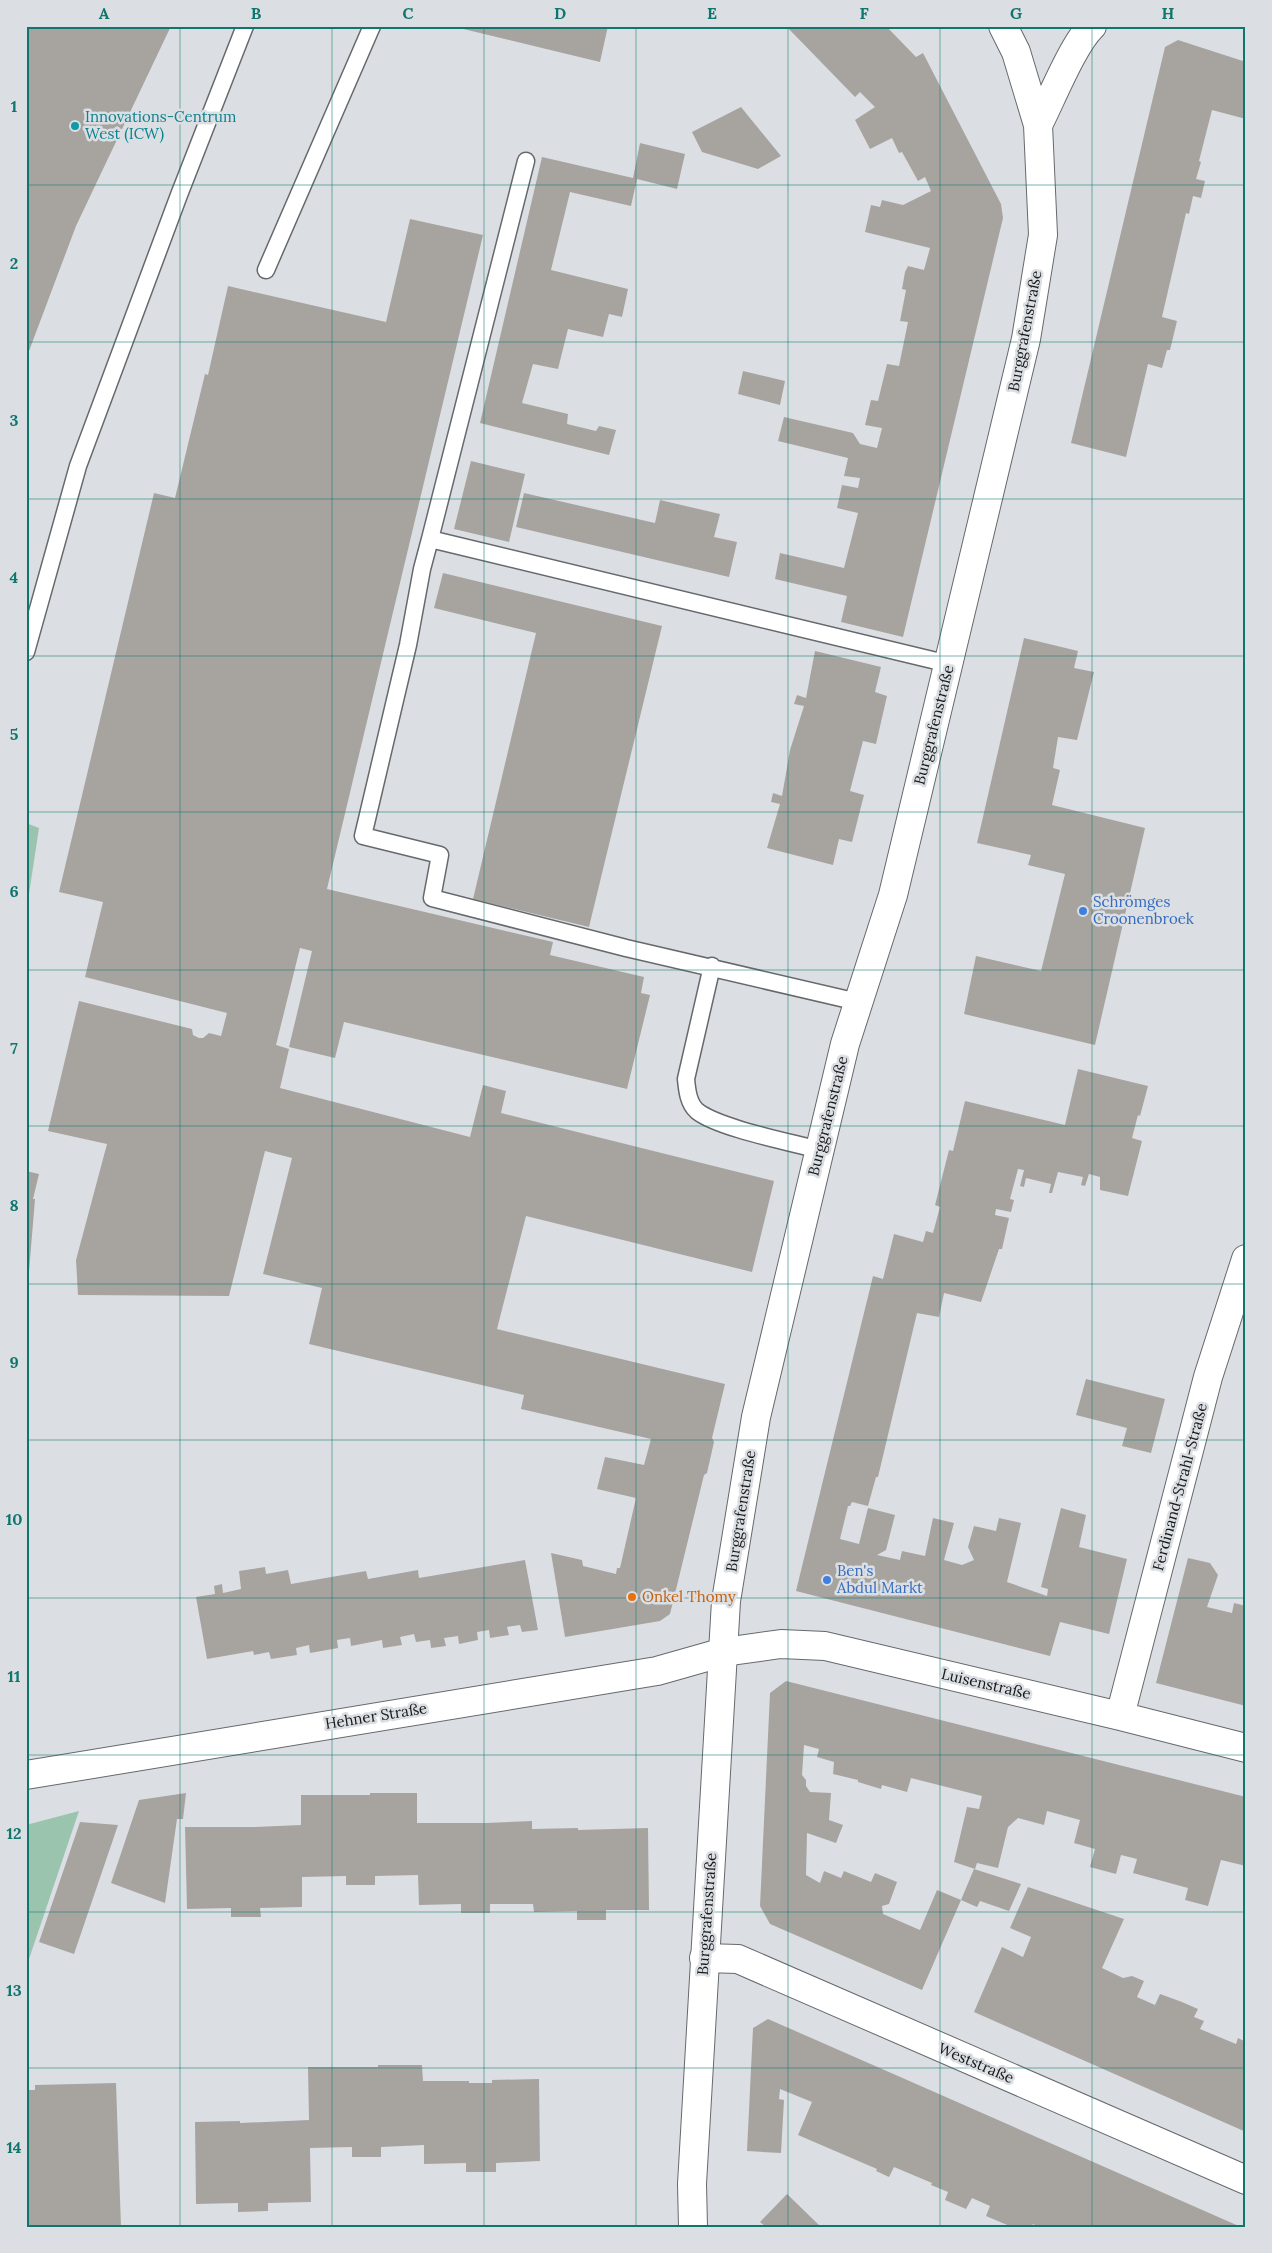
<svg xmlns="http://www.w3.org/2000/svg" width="1272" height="2253" font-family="Lora,serif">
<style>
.green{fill:#9bc4af}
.building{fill:#a7a4a0}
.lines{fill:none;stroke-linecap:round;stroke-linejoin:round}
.service-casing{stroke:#66696c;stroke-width:19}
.minor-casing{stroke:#66696c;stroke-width:30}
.tertiary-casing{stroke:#66696c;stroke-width:30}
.service{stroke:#fff;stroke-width:16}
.minor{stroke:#fff;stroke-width:28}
.tertiary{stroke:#fff;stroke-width:28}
.grid{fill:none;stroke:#0f766e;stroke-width:1;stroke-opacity:0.55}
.culture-dot{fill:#0f9aa8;stroke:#dbdfe3;stroke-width:2}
.shop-dot{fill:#3f7fe0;stroke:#dbdfe3;stroke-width:2}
.food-dot{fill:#e8710a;stroke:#dbdfe3;stroke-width:2}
.labels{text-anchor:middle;stroke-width:5;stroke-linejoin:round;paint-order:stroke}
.culture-label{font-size:15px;fill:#0d838f;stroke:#dbdfe3;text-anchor:start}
.street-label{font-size:15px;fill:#161819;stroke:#dbdfe3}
.shop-label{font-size:15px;fill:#366cbe;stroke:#dbdfe3;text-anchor:start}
.food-label{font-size:15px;fill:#c56008;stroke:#dbdfe3;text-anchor:start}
.neatline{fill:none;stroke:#0f766e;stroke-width:2}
.grid-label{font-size:16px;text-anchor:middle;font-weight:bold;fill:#0f766e}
</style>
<rect width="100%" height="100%" fill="#dbdfe3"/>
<path class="green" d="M26,823l13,5 -13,86z
M79,1811l-53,157v-143z"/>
<path class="building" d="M26,26h145l-95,200 -50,133z
M451,26h157l-8,36z
M786,26h100l30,31 7,-4 78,151 2,14 -100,419 -62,-15 6,-26 -72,-17 5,-26 64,15 14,-55 -21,-5 5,-23 16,3 2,-10 -16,-2 4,-18 -70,-17 6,-24 69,16 7,11 17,4 5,-20 -17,-3 6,-25 7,1 9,-37 12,2 9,-44 -8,-1 6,-31 -4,-1 3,-17 3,-6 16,4 6,-22 -65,-16 6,-27 9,2 2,-7 21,5 28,-14 -6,-14 -7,4 -16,-29 -3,1 -7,-15 -22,11 -15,-29 20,-13 -15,-15 -5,5z
M1178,40l68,22v57l-34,-9 -13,51 2,1 -5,17 9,2 -4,17 -8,-2 -4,18 -3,-1 -24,104 15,4 -7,29h-3l-5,18 -14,-4 -22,93 -55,-14 94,-396z
M741,107l40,49 -23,13 -56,-17 -10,-20z
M640,143l45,11 -8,35 -40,-10 -6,27 -61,-14 -19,78 77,19 -6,28 -13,-3 -6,23 -35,-8 -10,40 -25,-5 -11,39 46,11 -1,10 29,7 3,-5 17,4 -7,25 -129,-32 62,-266 91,21z
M410,219l73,16 -156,654 226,53 -3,13 94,22 -3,16 9,2 -23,94 -283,-67 -9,36 -46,-11 23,-96 -12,-3 -24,97 13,4 -9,39 190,49 13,-52 23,6 -5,22 273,68 -22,91 -226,-56 -29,113 228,55 -13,54 2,4 -7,31 -3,2 -34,139 -10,7 -95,16 -14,-84 31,7 1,6 33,8 1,-6h3l16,-70 -39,-9 8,-32 39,8 7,-26 -130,-30 3,-14 -215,-51 13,-56 -59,-14 29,-116 -27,-7 -36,145 -151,-1 -2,-35 31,-116 -59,-13 31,-130 113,28 1,6 6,3h4l6,-5 12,3 6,-23 -142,-36 18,-75 -44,-10 95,-399 21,5 30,-124 3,1 20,-89 158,36z
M743,371l42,10 -5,24 -42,-11z
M471,461l54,13 -16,68 -55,-13z
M524,493l131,30 5,-23 60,14 -6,23 23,5 -8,35 -213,-50z
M443,573l219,53 -73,301 -116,-28 63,-266 -102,-25z
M1024,638l54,13 -4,17 20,4 -17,68 -19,-3 -5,31 7,2 -8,35 93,23 -50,217 -131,-31 12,-58 65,15 24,-97 -37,-9 3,-10 -54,-12z
M815,651l66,16 -6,25 12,4 -11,48 -13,-3 -13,50 14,4 -12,47 -13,-3 -6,26 -66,-17 13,-44 -9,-2 2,-9 9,3 8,-46 14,-44 -10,-2 3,-9 9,3z
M1078,1069l70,17 -8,30 -2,-1 -6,23 10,3 -14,55 -28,-6v-13l-11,-3 -4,12 -4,-1 2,-8 -25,-5 -6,21h-3l2,-9 -25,-6 -2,9 -4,-1 4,-16 -6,-1 -8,30 4,1 -3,12 -15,-3 -1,6 14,3 -7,31h-3l-18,53 -37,-9 -5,24 -22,-4 -39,164h-2l-8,29 -16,-4 -2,4h-2l-8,33 19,5 9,-36 27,7 -9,35 -9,5 23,5 2,-9 23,5 8,-38 21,5 -10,37 18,5 12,-5 -6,-13 6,-21 22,5 3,-13 22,5 -14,59 40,14 1,-7 -7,-2 20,-79 25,7 -7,32 48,12 -18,75 -49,-12 -10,34 -254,-65 77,-315 10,3 11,-45 29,8 3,-11 7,2 7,-26 -5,-2 14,-55 4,1 12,-50 100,24z
M26,1171l13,3 -6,25h2l-7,85z
M1086,1379l79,20 -14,54 -29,-7 5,-18 -51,-13z
M1188,1558l22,5 8,12 -11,32 25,6 2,-10 12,3v100l-90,-23z
M525,1560l13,70 -16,2 -2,-7 -13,2 2,8 -19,3 -1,-8 -12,2 1,8 -19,4 -1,-8 -14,2 2,8 -15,2 -1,-8 -14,2 -2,-8 -14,3 2,8 -19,3 -1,-8 -31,6 -1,-8 -13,2 1,8 -28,5 -1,-8 -13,3 1,7 -26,4 -2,-7 -15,3 -1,-4 -46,8 -11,-62 19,-3 -1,-8 8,-2 1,9 18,-4 -2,-18 26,-4 1,7 22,-4 3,14 75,-13 2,8 50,-9 1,8z
M786,1681l460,116v69l-25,-6 -13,46 -23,-6 3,-12 -55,-15 4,-14 -16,-4 -5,19 -26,-7 5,-18 -21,-6 6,-23 -33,-9 -3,14 -26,-7 -10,9 -10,41 -21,-5 -2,6 -21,-7 13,-55 12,2 3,-13 -71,-18 -4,14 -25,-7 -1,4 -23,-7v-2l-25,-6 1,-12 -17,-5 2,-8 -15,-4 -2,30 4,5v6l4,6 21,1 -2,27 14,5 -7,18 -29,-10 -1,42 14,8 4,-12 17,7 3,-7 27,11 4,-9 22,9 -8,22 -7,2 1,8 37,16 17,-40 24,10 -39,90 -152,-66 -10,-18 10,-213z
M186,1793l-3,26h-6l-12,84 -54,-20 28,-83z
M370,1793h47v30h69l46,-2v8l46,-1v2l70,-2 1,82h-43v10h-29v-9l-43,1 -1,-8h-43v9h-29v-9l-42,1 -1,-30 -43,1v9h-29v-9l-44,1v30l-42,1 1,9h-30v-9l-44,1 -2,-82h70l46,-2v-30h69z
M80,1822l38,3 -44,129 -35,-12z
M974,1869l47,15 -12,27 -29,-10 -3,6 -16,-7z
M1028,1887l96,32 -22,49 21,10 9,-2 12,5 -7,16 18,8 5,-11 22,8 16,7 -4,8 10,4 -4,8 36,15 2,-6 8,4v90l-272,-120 28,-65 21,10 8,-20 -21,-9z
M768,2019l146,64 327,144h-202l-6,-3 -2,3h-19l-26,-11 4,-10 -18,-8 -6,11 -21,-9 3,-8 -17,-7 1,-2 -38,-16 -5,10 -13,-6 1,-2 -79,-34 14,-33 -32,-13 -1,10 5,1 -3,53 -34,-2 6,-123z
M378,2065h44l1,16h46v2h23v-3l47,-1 1,82 -44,2v9h-30v-9l-42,1v-19l-43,2v10h-29v-10l-42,1 1,54 -43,1v8l-30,1v-9l-42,1 -1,-82 45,-1v2l69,-3 -1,-53h70z
M116,2083l5,144h-95v-137h9v-5z
M787,2194l34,33h-55l-6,-5z"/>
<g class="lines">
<g class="service-casing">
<path id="service" d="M526,161l-96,378 519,125
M266,270l106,-244
M430,539l-8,30 -14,76 -45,191 77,19 -8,43 194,50 232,54
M26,652l52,-186 101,-271 66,-169
M712,966l-26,113c1,10 2,24 11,32 21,17 93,31 122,39"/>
</g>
<g class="minor-casing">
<path id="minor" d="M1120,1716l88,-339 38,-118
M26,1775l631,-104 67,-19 57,-8 44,2 295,70 126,32
M704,1958l34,1 508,221"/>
</g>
<g class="tertiary-casing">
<path id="tertiary" d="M1038,125c13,-25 35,-81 54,-99
M693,2227l-1,-43 34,-583 30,-184 89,-373 48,-149 133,-556 17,-104 -5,-110 -22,-73 -13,-26"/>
</g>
<use href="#service" class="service"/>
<use href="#minor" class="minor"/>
<use href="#tertiary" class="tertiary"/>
</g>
<path class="grid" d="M180,26v2201M332,26v2201M484,26v2201M636,26v2201M788,26v2201M940,26v2201M1092,26v2201M26,185h1220M26,342h1220M26,499h1220M26,656h1220M26,812h1220M26,970h1220M26,1126h1220M26,1284h1220M26,1440h1220M26,1598h1220M26,1755h1220M26,1912h1220M26,2068h1220"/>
<circle class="culture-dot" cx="75" cy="126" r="5"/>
<g class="shop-dot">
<circle cx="1083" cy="911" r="5"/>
<circle cx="827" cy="1580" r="5"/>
</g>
<circle class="food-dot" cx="632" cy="1597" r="5"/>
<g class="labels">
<g class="culture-label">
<text x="85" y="122">Innovations-Centrum<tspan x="85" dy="17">West (ICW)</tspan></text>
</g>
<g class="street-label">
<text transform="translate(1025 331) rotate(-79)" y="5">Burggrafenstraße</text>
<text transform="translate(934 725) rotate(-76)" y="5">Burggrafenstraße</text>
<text transform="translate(828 1116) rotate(-76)" y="5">Burggrafenstraße</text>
<text transform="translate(1180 1487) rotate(-75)" y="5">Ferdinand-Strahl-Straße</text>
<text transform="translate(741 1511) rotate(-81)" y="5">Burggrafenstraße</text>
<text transform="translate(986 1684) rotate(13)" y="5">Luisenstraße</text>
<text transform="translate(376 1716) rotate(-9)" y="5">Hehner Straße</text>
<text transform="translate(707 1914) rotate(-86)" y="5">Burggrafenstraße</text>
<text transform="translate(976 2063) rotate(23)" y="5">Weststraße</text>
</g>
<g class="shop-label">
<text x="1093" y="907">Schrömges<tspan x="1093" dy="17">Croonenbroek</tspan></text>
<text x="837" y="1576">Ben's<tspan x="837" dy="17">Abdul Markt</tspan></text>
</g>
<g class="food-label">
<text x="642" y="1602">Onkel Thomy</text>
</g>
</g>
<rect width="1272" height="2253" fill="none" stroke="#dbdfe3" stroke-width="55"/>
<rect x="28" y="28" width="1216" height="2198" class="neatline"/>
<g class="grid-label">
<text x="104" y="19">A</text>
<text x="256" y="19">B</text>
<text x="408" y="19">C</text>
<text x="560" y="19">D</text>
<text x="712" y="19">E</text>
<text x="864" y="19">F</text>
<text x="1016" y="19">G</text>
<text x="1168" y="19">H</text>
<text x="14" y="112">1</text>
<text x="14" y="269">2</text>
<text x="14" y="426">3</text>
<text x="14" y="583">4</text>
<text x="14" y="740">5</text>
<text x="14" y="897">6</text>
<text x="14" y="1054">7</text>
<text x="14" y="1211">8</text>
<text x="14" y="1368">9</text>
<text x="14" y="1525">10</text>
<text x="14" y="1682">11</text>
<text x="14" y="1839">12</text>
<text x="14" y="1996">13</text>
<text x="14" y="2153">14</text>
</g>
</svg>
